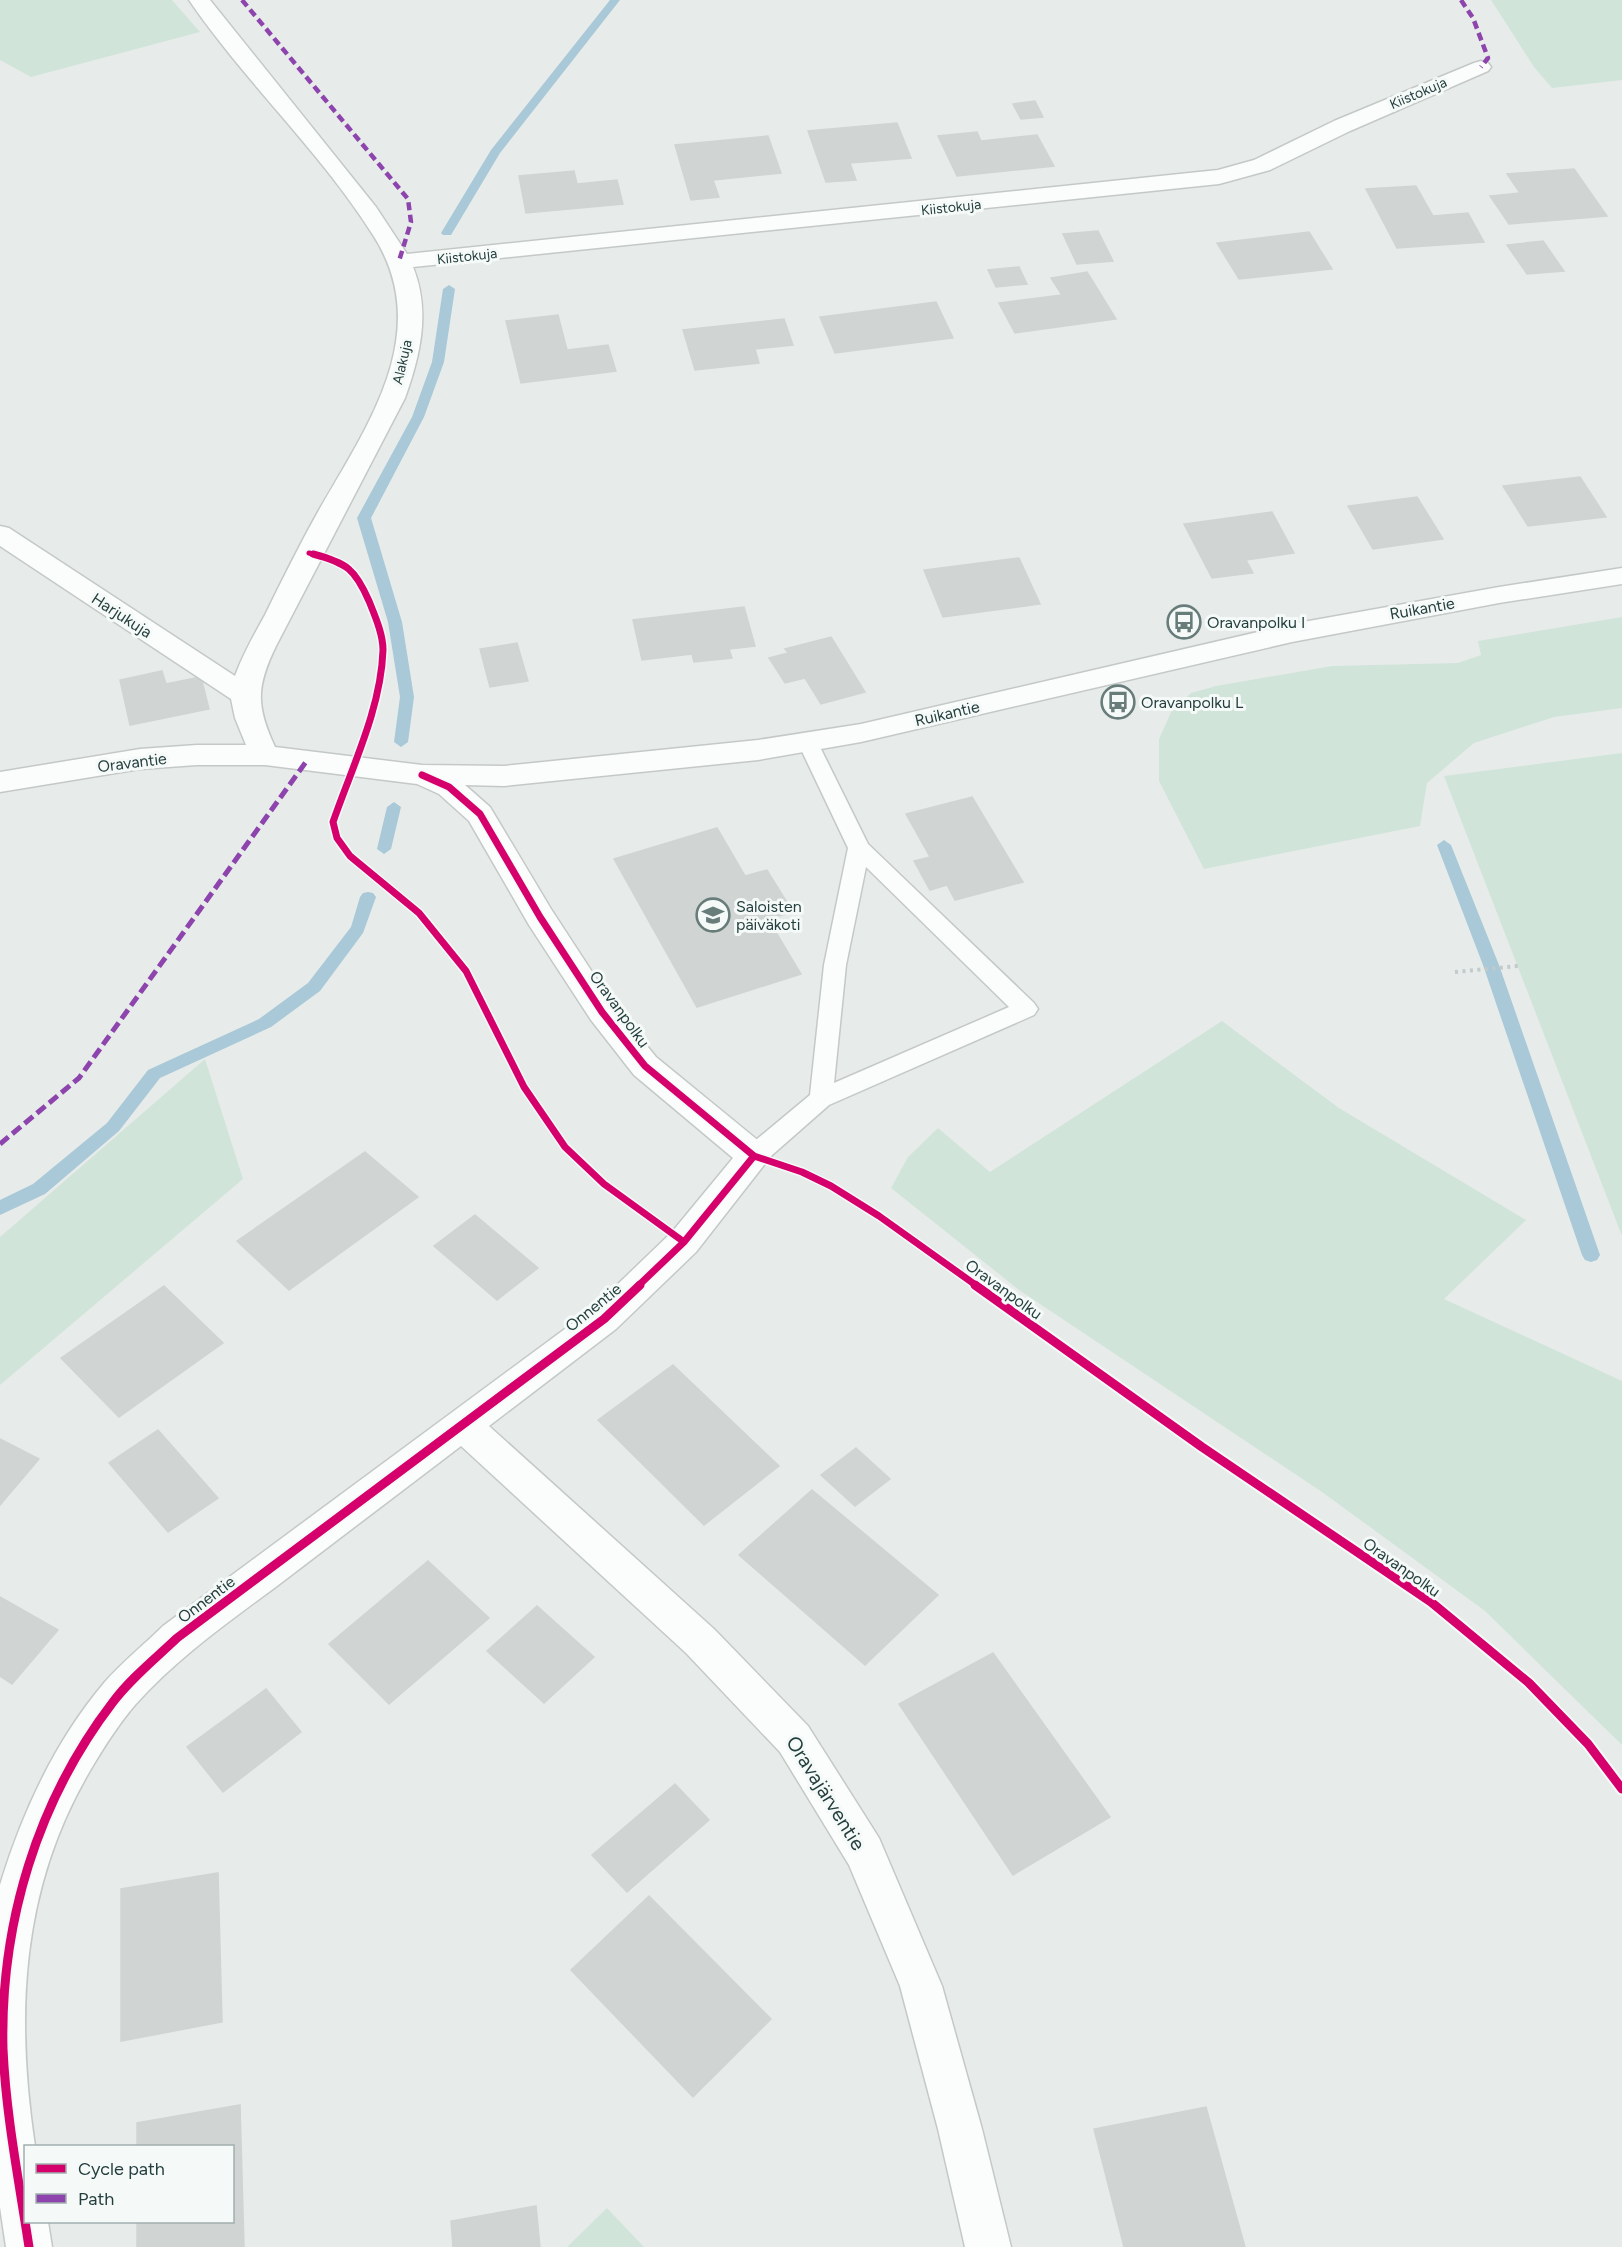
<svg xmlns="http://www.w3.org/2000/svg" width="1622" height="2247" font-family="Figtree,sans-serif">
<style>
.green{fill:#d0e4da}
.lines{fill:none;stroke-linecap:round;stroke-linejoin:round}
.stream{fill:#a9c8d8;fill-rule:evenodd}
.building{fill:#d0d4d3;stroke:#cfd5d3;stroke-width:1.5}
.service-casing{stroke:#c4c9c7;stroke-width:3}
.minor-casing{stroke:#c4c9c7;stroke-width:3}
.path{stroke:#c2cbca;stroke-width:4;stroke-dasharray:3 4.5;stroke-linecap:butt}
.service{fill:#fbfcfc;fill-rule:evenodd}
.minor{fill:#fbfcfc;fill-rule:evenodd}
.quiet-far1{stroke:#8e44ad;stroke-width:4.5;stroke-dasharray:8 4.5;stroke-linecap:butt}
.quiet{stroke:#8e44ad;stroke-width:5;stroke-dasharray:11 5;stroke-linecap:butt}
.cycleway-far2-casing{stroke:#f5faf9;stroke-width:8}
.cycleway-far1-casing{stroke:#f5faf9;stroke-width:10}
.cycleway-casing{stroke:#f5faf9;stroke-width:13}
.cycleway-far2{stroke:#d6006c;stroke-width:5}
.cycleway-far1{stroke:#d6006c;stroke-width:7}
.cycleway{stroke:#d6006c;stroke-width:9}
.labels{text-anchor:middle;stroke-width:6;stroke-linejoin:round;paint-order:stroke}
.far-street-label{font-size:14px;fill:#243f3d;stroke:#f5faf9}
.street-label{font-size:16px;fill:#243f3d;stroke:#f5faf9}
.poi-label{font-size:16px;fill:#243f3d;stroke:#f5faf9;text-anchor:start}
.near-street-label{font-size:20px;fill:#243f3d;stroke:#f5faf9}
</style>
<rect width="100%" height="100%" fill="#e7ecea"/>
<path class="green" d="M0,0h172l28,32 -169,45 -31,-17z
M1491,0h131v80l-70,8 -18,-21z
M1622,617v91l-68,9 -80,26 -47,40 -7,43 -216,43 -45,-88v-42l13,-29 19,-17 25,-7 116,-20 126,-3 23,-8 -3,-14z
M1622,753v483l-178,-460z
M1222,1021l117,87 187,112 -82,79 178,82v364l-137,-134 -163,-119 -303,-202 -128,-102 17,-31 30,-29 52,44z
M205,1059l38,120 -243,206v-148z
M607,2208l37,39h-77z"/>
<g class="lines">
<path class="stream" d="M610,0h10l-120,153 -49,82h-8l-2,-2 50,-83z
M449,285l6,4 -11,73 -20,55 -53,101 31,104 12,75 -6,45 -7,5 -7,-5 6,-45 -12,-75 -31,-104 55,-101 20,-55 11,-73z
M394,802l7,5 -10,42 -7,5 -7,-5 10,-42z
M1444,840l7,5 48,120 101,290 -3,5 -6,2 -6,-2 -3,-5 -99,-290 -46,-120z
M368,892l5,1 3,4 -13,36 -43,58 -49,36 -111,51 -41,53 -74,63 -45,21v-15l33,-16 74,-61 41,-53 111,-51 49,-36 43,-56 9,-30 3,-4z"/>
</g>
<path class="building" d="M1035,101l8,16 -22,2 -8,-15z
M897,123l14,35 -61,5 6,17 -30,2 -18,-51z
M977,132l4,9 56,-6 17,31 -97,10 -19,-40z
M768,136l13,37 -68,7 6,17 -28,3 -16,-55z
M1574,169l33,47 -98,8 -19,-28 30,-3 -13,-19z
M574,171l3,13 40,-4 6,24 -97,9 -7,-37z
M1416,186l17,30 35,-3 16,29 -87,6 -31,-59z
M1098,231l15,30 -36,3 -14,-30z
M1309,232l23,37 -93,10 -22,-36z
M1543,241l21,30 -37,3 -20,-29z
M1019,267l8,17 -31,3 -8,-17z
M1087,272l29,47 -101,14 -16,-30 63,-8 -11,-17z
M936,302l17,36 -118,15 -15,-36z
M558,315l9,35 41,-5 8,26 -95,12 -15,-62z
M784,319l9,26 -38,4 4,14 -64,7 -12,-40z
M1580,477l26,40 -78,9 -25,-40z
M1417,497l26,42 -70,10 -25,-43z
M1272,512l22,41 -48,7 7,13 -41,5 -28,-54z
M1019,558l21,46 -97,13 -19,-47z
M744,607l11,39 -26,3 3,9 -38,4 -2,-8 -50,6 -9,-40z
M831,637l34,55 -44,12 -16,-26 -20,5 -16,-25 19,-5 -3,-4z
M517,643l11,38 -38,6 -10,-38z
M162,671l4,13 35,-7 8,32 -79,16 -10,-45z
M972,797l51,85 -68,18 -8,-15 -17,5 -16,-29 16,-4 -24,-43z
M717,828l28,48 22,-6 26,42 -25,7 33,55 -104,33 -83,-148z
M365,1152l53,45 -129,93 -52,-49z
M475,1215l63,53 -41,32 -63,-54z
M164,1286l59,57 -104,74 -58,-59z
M673,1365l106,101 -75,59 -106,-105z
M158,1430l60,68 -50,34 -59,-69z
M0,1439l39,20 -39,46z
M856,1448l34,31 -35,27 -34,-31z
M812,1490l126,105 -73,70 -126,-110z
M428,1561l61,57 -100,86 -60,-60z
M0,1597l58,33 -46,54 -12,-8z
M537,1606l57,51 -50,46 -57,-52z
M993,1653l117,164 -97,58 -114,-171z
M266,1689l35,43 -78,60 -36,-45z
M675,1784l34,36 -82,72 -35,-37z
M218,1873l4,149 -101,19v-152z
M649,1896l122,123 -78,78 -122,-127z
M240,2105l4,142h-107v-25h95v-76h-95v-23z
M1206,2107l39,140h-121l-30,-118z
M536,2206l4,41h-87l-2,-26z"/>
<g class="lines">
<g class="service-casing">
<path id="service" d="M808,736l7,2 3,5 50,101 166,159 4,6 -4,6 -205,90 -66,58 -9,2 -9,-2 -3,-7 3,-7 65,-54 14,-130 24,-117 -50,-105 3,-5zM866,867l143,140 -175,76 12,-118z"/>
</g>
<g class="minor-casing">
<path id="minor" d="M189,0h21l166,207 31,47 811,-84 36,-10 80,-39 140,-58 7,-2 7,2 3,4 -3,4 -138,60 -80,39 -51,14 -806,83c18,44 7,89 -8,131l-129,248c-20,41 -20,60 -1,101l147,18 82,1 254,-26 103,-16 431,-100 207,-37 123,-19v16l-123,19 -207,39 -431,100 -103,18 -254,26 -39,-1 25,22 61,102 62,95 43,53 110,90 5,9 -75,96 -80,77 -127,97 225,203 94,97 71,112 63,148 40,143 29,118h-46l-27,-118 -38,-143 -51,-121 -69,-113 -94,-99 -225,-207c-61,47 -123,93 -184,140 -50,37 -101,73 -142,119 -17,20 -31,42 -44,64 -70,118 -76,244 -56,377h-9v76h22l4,25h-46l-6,-40v-322c22,-72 55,-144 104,-202 18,-21 40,-38 59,-57l429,-317 80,-77 61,-74 -99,-83 -43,-55 -62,-95 -60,-104 -30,-27 -22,-10 -152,-19h-68l-57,4 -140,23v-20l140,-23 57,-4h49l-11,-27 -4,-19 -231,-153v-20l9,2 226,148c8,-22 19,-41 30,-61 17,-35 35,-71 54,-105 49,-85 116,-179 54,-275 -53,-84 -128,-153 -184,-235z"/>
</g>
<path class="path" d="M1455,972l63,-6"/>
<use href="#service" class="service"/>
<use href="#minor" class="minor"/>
<path class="quiet-far1" d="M242,0l166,199 3,23 -12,39
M1461,0l12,18 15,40 -7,9"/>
<path class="quiet" d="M0,1144l79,-66 229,-319"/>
<g class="cycleway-far2-casing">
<path id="cycleway-far2" d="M309,553l10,3"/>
</g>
<g class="cycleway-far1-casing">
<path id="cycleway-far1" d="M313,554c34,9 42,15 56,47 6,15 14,33 14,49 -2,59 -31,117 -50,172l4,16 13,18 69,57 47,58 58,116 41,60 39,37 80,58
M422,775l27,12 31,27 60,103 62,95 43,54 109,90 48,16 29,14 48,30 98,70
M638,1286l46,-44 70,-86"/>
</g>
<g class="cycleway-casing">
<path id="cycleway" d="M975,1285l227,162 229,155 98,81 59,61 34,45
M29,2247c-10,-66 -23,-131 -26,-198 -3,-125 34,-248 110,-347 18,-24 42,-43 64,-64l427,-319 36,-34"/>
</g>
<use href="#cycleway-far2" class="cycleway-far2"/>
<use href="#cycleway-far1" class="cycleway-far1"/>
<use href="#cycleway" class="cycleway"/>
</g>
<defs>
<g id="bus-ring" transform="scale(1.725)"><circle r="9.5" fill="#f5faf9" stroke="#687c7a" stroke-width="1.5"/><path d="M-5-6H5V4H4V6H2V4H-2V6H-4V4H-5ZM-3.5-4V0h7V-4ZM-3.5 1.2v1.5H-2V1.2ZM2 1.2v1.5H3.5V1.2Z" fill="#687c7a"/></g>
<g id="school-ring" transform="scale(1.725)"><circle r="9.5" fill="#f5faf9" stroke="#687c7a" stroke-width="1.5"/><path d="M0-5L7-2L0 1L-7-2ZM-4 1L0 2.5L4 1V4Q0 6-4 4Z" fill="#687c7a"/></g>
</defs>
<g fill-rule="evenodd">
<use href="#bus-ring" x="1184" y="622"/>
<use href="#bus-ring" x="1118" y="702"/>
<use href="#school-ring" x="713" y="915"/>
</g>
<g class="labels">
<g class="far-street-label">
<text transform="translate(1418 93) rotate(-23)" y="5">Kiistokuja</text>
<text transform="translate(951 207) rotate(-6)" y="5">Kiistokuja</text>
<text transform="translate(467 256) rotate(-6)" y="5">Kiistokuja</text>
<text transform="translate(402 362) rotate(-77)" y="5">Alakuja</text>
</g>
<g class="street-label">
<text transform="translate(1422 608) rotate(-10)" y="6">Ruikantie</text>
<text transform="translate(122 615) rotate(33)" y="6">Harjukuja</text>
<text transform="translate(947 713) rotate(-13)" y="6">Ruikantie</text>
<text transform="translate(132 762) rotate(-7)" y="6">Oravantie</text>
<text transform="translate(620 1009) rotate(54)" y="6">Oravanpolku</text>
<text transform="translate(1004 1289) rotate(36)" y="6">Oravanpolku</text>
<text transform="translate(593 1307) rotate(-39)" y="6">Onnentie</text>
<text transform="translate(1402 1567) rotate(35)" y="6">Oravanpolku</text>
<text transform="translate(206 1599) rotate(-37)" y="6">Onnentie</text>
</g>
<g class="poi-label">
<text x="1207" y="628">Oravanpolku I</text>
<text x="1141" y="708">Oravanpolku L</text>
<text x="736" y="912">Saloisten<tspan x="736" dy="18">päiväkoti</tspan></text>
</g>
<g class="near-street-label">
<text transform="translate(826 1793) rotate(58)" y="7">Oravajärventie</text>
</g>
</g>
<rect x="24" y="2145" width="210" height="78" fill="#f5faf9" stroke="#a1afae" stroke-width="1.5"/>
<rect x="36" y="2164" width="30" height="9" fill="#d6006c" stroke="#a1afae" stroke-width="1.5"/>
<text x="78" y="2175" font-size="18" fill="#243f3d">Cycle path</text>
<rect x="36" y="2194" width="30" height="9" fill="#8e44ad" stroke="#a1afae" stroke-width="1.5"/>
<text x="78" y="2205" font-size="18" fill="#243f3d">Path</text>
</svg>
